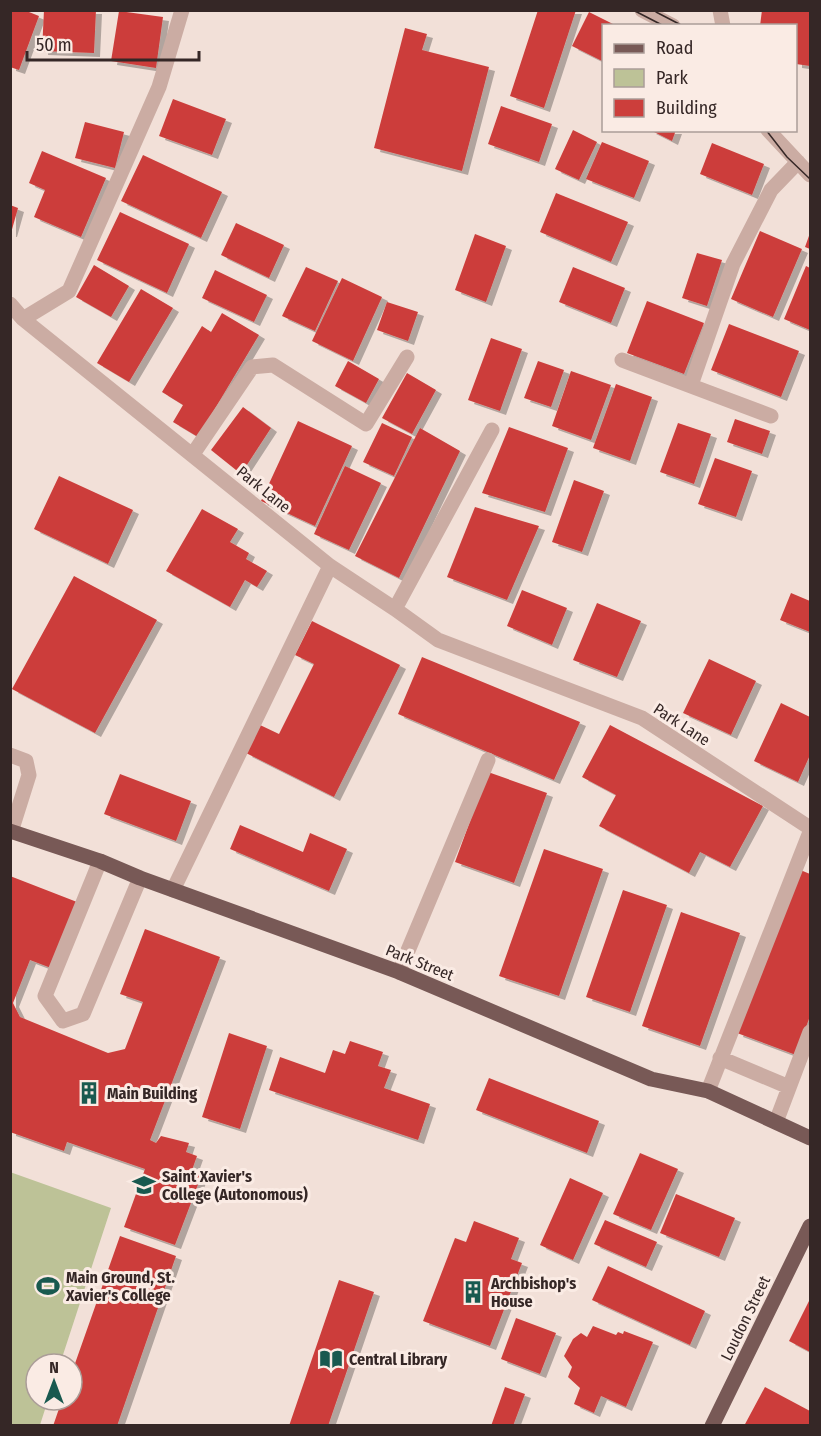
<svg xmlns="http://www.w3.org/2000/svg" width="821" height="1436" font-family="'Fira Sans Condensed',sans-serif">
<style>
.green{fill:#bdc297}
.building{fill:#cc3e3b;filter:url(#shadow)}
.lines{fill:none;stroke-linecap:round;stroke-linejoin:round}
.minor{stroke:#cbaca3;stroke-width:15}
.major{stroke:#785956;stroke-width:15}
.tram{stroke:#352726;stroke-width:1.5}
.labels{text-anchor:middle;stroke-width:6;stroke-linejoin:round;paint-order:stroke}
.street-label{font-size:16px;fill:#352726;stroke:#faebe4}
.poi-label{font-size:16px;font-weight:bold;fill:#352726;stroke:#faebe4;text-anchor:start}
</style>
<defs>
<filter id="shadow"><feDropShadow dx="6" dy="4" stdDeviation="0" flood-color="#0004"/></filter>
</defs>
<rect width="100%" height="100%" fill="#f2e0d8"/>
<path class="green" d="M10,1172l101,36 -51,156h-24v36h12l-8,25h-29z"/>
<path class="building" d="M10,10h14l15,6 -20,54 -9,-3z
M44,10h52l-2,43 -52,-2z
M538,10h38l-32,98 -34,-12z
M762,10h48v56l-14,-2v-38h-36z
M119,11l44,6 -7,51 -45,-7z
M589,12l28,14h-13v36l-32,-16z
M405,28l22,6 -5,16 67,17 -27,104 -88,-23z
M173,99l53,20 -14,36 -53,-19z
M501,106l51,18 -13,38 -51,-18z
M85,122l39,10 -9,36 -40,-10z
M573,130l24,12 -18,38 -24,-11z
M650,130h26l-4,11z
M602,142l47,19 -15,37 -48,-19z
M712,143l52,21 -12,31 -52,-21z
M42,151l64,27 -25,59 -47,-20 11,-27 -16,-7z
M143,155l79,37 -21,46 -80,-37z
M556,193l72,29 -17,40 -71,-30z
M10,205l8,3 -7,25h-1z
M120,212l69,32 -22,49 -70,-33z
M236,223l48,22 -15,33 -48,-23z
M760,231l42,18 -29,68 -42,-18z
M810,233v16l-5,-2z
M475,234l31,12 -20,56 -31,-12z
M697,253l25,7 -15,46 -25,-8z
M94,265l35,21 -18,31 -35,-20z
M806,266l4,2v62l-26,-11z
M306,267l32,14 -23,50 -33,-15z
M573,267l52,21 -14,35 -52,-21z
M215,270l52,25 -13,27 -52,-24z
M342,278l40,19 -29,64 -41,-20z
M141,289l32,19 -44,74 -32,-19z
M647,301l57,22 -20,51 -57,-21z
M387,302l31,10 -10,29 -31,-11z
M222,313l37,22 -61,102 -25,-15 10,-17 -21,-13 40,-66 9,6z
M729,324l70,27 -18,46 -70,-27z
M491,338l31,11 -22,62 -32,-11z
M348,361l31,18 -13,24 -31,-17z
M538,361l26,9 -13,37 -27,-9z
M571,371l40,14 -20,55 -39,-14z
M407,373l29,17 -24,44 -30,-16z
M616,384l36,13 -22,64 -37,-13z
M243,407l28,21 -30,46 -30,-24z
M735,419l35,12 -8,23 -35,-12z
M298,421l54,25 -37,80 -54,-25z
M382,423l30,14 -18,39 -31,-14z
M678,423l33,11 -17,50 -34,-12z
M509,427l59,21 -23,64 -63,-19z
M420,428l40,23 -61,127 -44,-22z
M715,458l37,13 -16,46 -38,-13z
M345,466l36,17 -32,67 -35,-16z
M59,476l74,34 -25,54 -74,-35z
M574,480l30,11 -22,61 -30,-10z
M475,507l64,19 -32,74 -60,-23z
M202,509l36,20 -8,13 19,11 -3,6 21,12 -10,16 -12,-7 -15,27 -64,-36z
M74,576l83,44 -62,113 -83,-44z
M522,590l45,18 -15,37 -45,-19z
M791,593l19,8v31l-30,-12z
M597,603l44,18 -24,56 -44,-17z
M312,621l88,44 -66,132 -88,-44 14,-28 19,9 35,-70 -19,-9z
M422,657l158,65 -26,58 -156,-66z
M709,659l47,22 -25,54 -48,-22z
M781,703l29,14v38l-12,27 -44,-21z
M610,725l153,81 -33,61 -30,-15 -11,21 -90,-47 17,-31 -34,-18z
M488,772l59,21 -33,90 -59,-21z
M120,774l71,27 -15,40 -72,-27z
M240,825l63,27 7,-19 37,16 -18,42 -99,-42z
M544,849l59,20 -44,127 -60,-20z
M798,869l12,5v142l-14,39 -59,-22z
M10,876l67,26 -26,66 -21,-8 -17,43 7,14 88,36 17,-4 18,-47 -23,-8 25,-65 75,28 -70,183 6,3 5,-7 28,7 -3,9 11,4 -5,14 10,4 -27,71 -51,-18 21,-58 -78,-27 -3,9 -54,-19z
M623,890l44,15 -37,107 -44,-15z
M681,912l59,21 -40,113 -58,-20z
M229,1033l38,13 -27,83 -38,-12z
M350,1041l33,11 -5,14 13,4 -7,18 46,16 -12,36 -149,-50 11,-33 45,16 8,-23 12,4z
M489,1078l110,43 -12,32 -111,-43z
M640,1153l38,16 -27,61 -38,-16z
M570,1178l33,15 -30,67 -33,-15z
M676,1194l59,24 -16,39 -59,-24z
M605,1220l52,22 -11,25 -52,-23z
M474,1221l45,17 -8,21 11,4 -32,83 -67,-25 32,-83 11,4z
M120,1236l56,20 -59,170h-64l9,-26h10v-28z
M608,1266l97,45 -15,34 -98,-45z
M339,1280l35,12 -46,134h-39z
M810,1299v53l-21,-11z
M516,1318l40,15 -16,41 -39,-15z
M593,1326l23,9 2,-3 5,2 1,-3 29,11 -27,65 -25,-11 -7,17 -20,-9 6,-16 -12,-11 4,-10 -8,-11 9,-17 8,-6 6,4z
M505,1387l20,7 -12,32h-22z
M765,1387l45,24v15h-66z"/>
<g class="lines">
<path class="minor" d="M182,10l-23,77 -90,204 -46,28 307,247 65,43 43,31 204,78 168,110
M642,10l31,16
M720,10l3,16
M768,130l42,45
M10,304l13,15
M622,360l149,56
M691,385l42,-121 38,-74 27,-28
M193,454l59,-87 21,-2 93,59 41,-67
M395,609l97,-179
M10,755l16,6 3,14 -18,57
M100,861l-55,135 18,25 20,-7 57,-136
M173,890l157,-324
M399,972l89,-212
M720,1058l69,29
M708,1091l102,-259
M776,1122l34,-90"/>
<path class="major" d="M10,831l90,30 40,17 259,94 252,107 57,12 102,47
M712,1426l98,-200"/>
<path class="tram" d="M633,10l31,16
M656,12l27,14
M766,130l21,27 23,22"/>
</g>
<defs>
<g id="building-bare" transform="scale(1.8)"><path d="M-4-6H4V6H1V3H-1V6H-4ZM-2.5-4.3h1.7v1.8h-1.7ZM.8-4.3h1.7v1.8H.8ZM-2.5-1h1.7V.8h-1.7ZM.8-1h1.7V.8H.8Z" fill="#19594f" stroke="#faebe4" stroke-width="2.5" paint-order="stroke"/></g>
<g id="university-bare" transform="scale(1.8)"><path d="M0-5L7-2L0 1L-7-2ZM-4 1L0 2.5L4 1V4Q0 6-4 4Z" fill="#19594f" stroke="#faebe4" stroke-width="2.5" paint-order="stroke"/></g>
<g id="stadium-bare" transform="scale(1.8)"><path d="M0-5a6.5 5 0 1 0 0 10a6.5 5 0 1 0 0-10ZM-3.5-1.8h7v3.6h-7Z" fill="#19594f" stroke="#faebe4" stroke-width="2.5" paint-order="stroke"/></g>
<g id="library-bare" transform="scale(1.8)"><path d="M-6-4Q-3-5.5-.7-3.5V5Q-3 3-6 4ZM6-4Q3-5.5 .7-3.5V5Q3 3 6 4Z" fill="#19594f" stroke="#faebe4" stroke-width="2.5" paint-order="stroke"/></g>
</defs>
<g fill-rule="evenodd">
<use href="#building-bare" x="89" y="1093"/>
<use href="#university-bare" x="144" y="1185"/>
<use href="#stadium-bare" x="48" y="1286"/>
<use href="#building-bare" x="473" y="1292"/>
<use href="#library-bare" x="331" y="1359"/>
</g>
<g class="labels">
<g class="street-label">
<text transform="translate(264 489) rotate(39)" y="6">Park Lane</text>
<text transform="translate(682 724) rotate(33)" y="6">Park Lane</text>
<text transform="translate(420 962) rotate(22)" y="6">Park Street</text>
<text transform="translate(745 1318) rotate(-64)" y="6">Loudon Street</text>
</g>
<g class="poi-label">
<text x="107" y="1099">Main Building</text>
<text x="162" y="1182">Saint Xavier's<tspan x="162" dy="18">College (Autonomous)</tspan></text>
<text x="66" y="1283">Main Ground, St.<tspan x="66" dy="18">Xavier's College</tspan></text>
<text x="491" y="1289">Archbishop's<tspan x="491" dy="18">House</tspan></text>
<text x="349" y="1365">Central Library</text>
</g>
</g>
<rect width="821" height="1436" fill="none" stroke="#352726" stroke-width="24"/>
<rect x="602" y="24" width="195" height="108" fill="#faebe4" stroke="#ab9d98" stroke-width="1.5"/>
<rect x="614" y="44" width="30" height="9" fill="#785956" stroke="#ab9d98" stroke-width="1.5"/>
<text x="656" y="54" font-size="18" fill="#352726">Road</text>
<rect x="614" y="69" width="30" height="18" fill="#bdc297" stroke="#ab9d98" stroke-width="1.5"/>
<text x="656" y="84" font-size="18" fill="#352726">Park</text>
<rect x="614" y="99" width="30" height="18" fill="#cc3e3b" stroke="#ab9d98" stroke-width="1.5"/>
<text x="656" y="114" font-size="18" fill="#352726">Building</text>
<g transform="translate(54 1382)"><circle r="28" fill="#faebe4" stroke="#ab9d98" stroke-width="1.5"/>
<path d="M0-4.5L10 22L0 15L-10 22Z" fill="#19594f"/>
<text y="-9" font-size="16" font-weight="bold" text-anchor="middle" fill="#352726">N</text>
</g>
<path d="M27 51v9h172v-9" fill="none" stroke="#352726" stroke-width="3"/>
<text x="36" y="51" font-size="18" fill="#352726" stroke="#faebe4" stroke-width="4.5" paint-order="stroke">50 m</text>
</svg>
